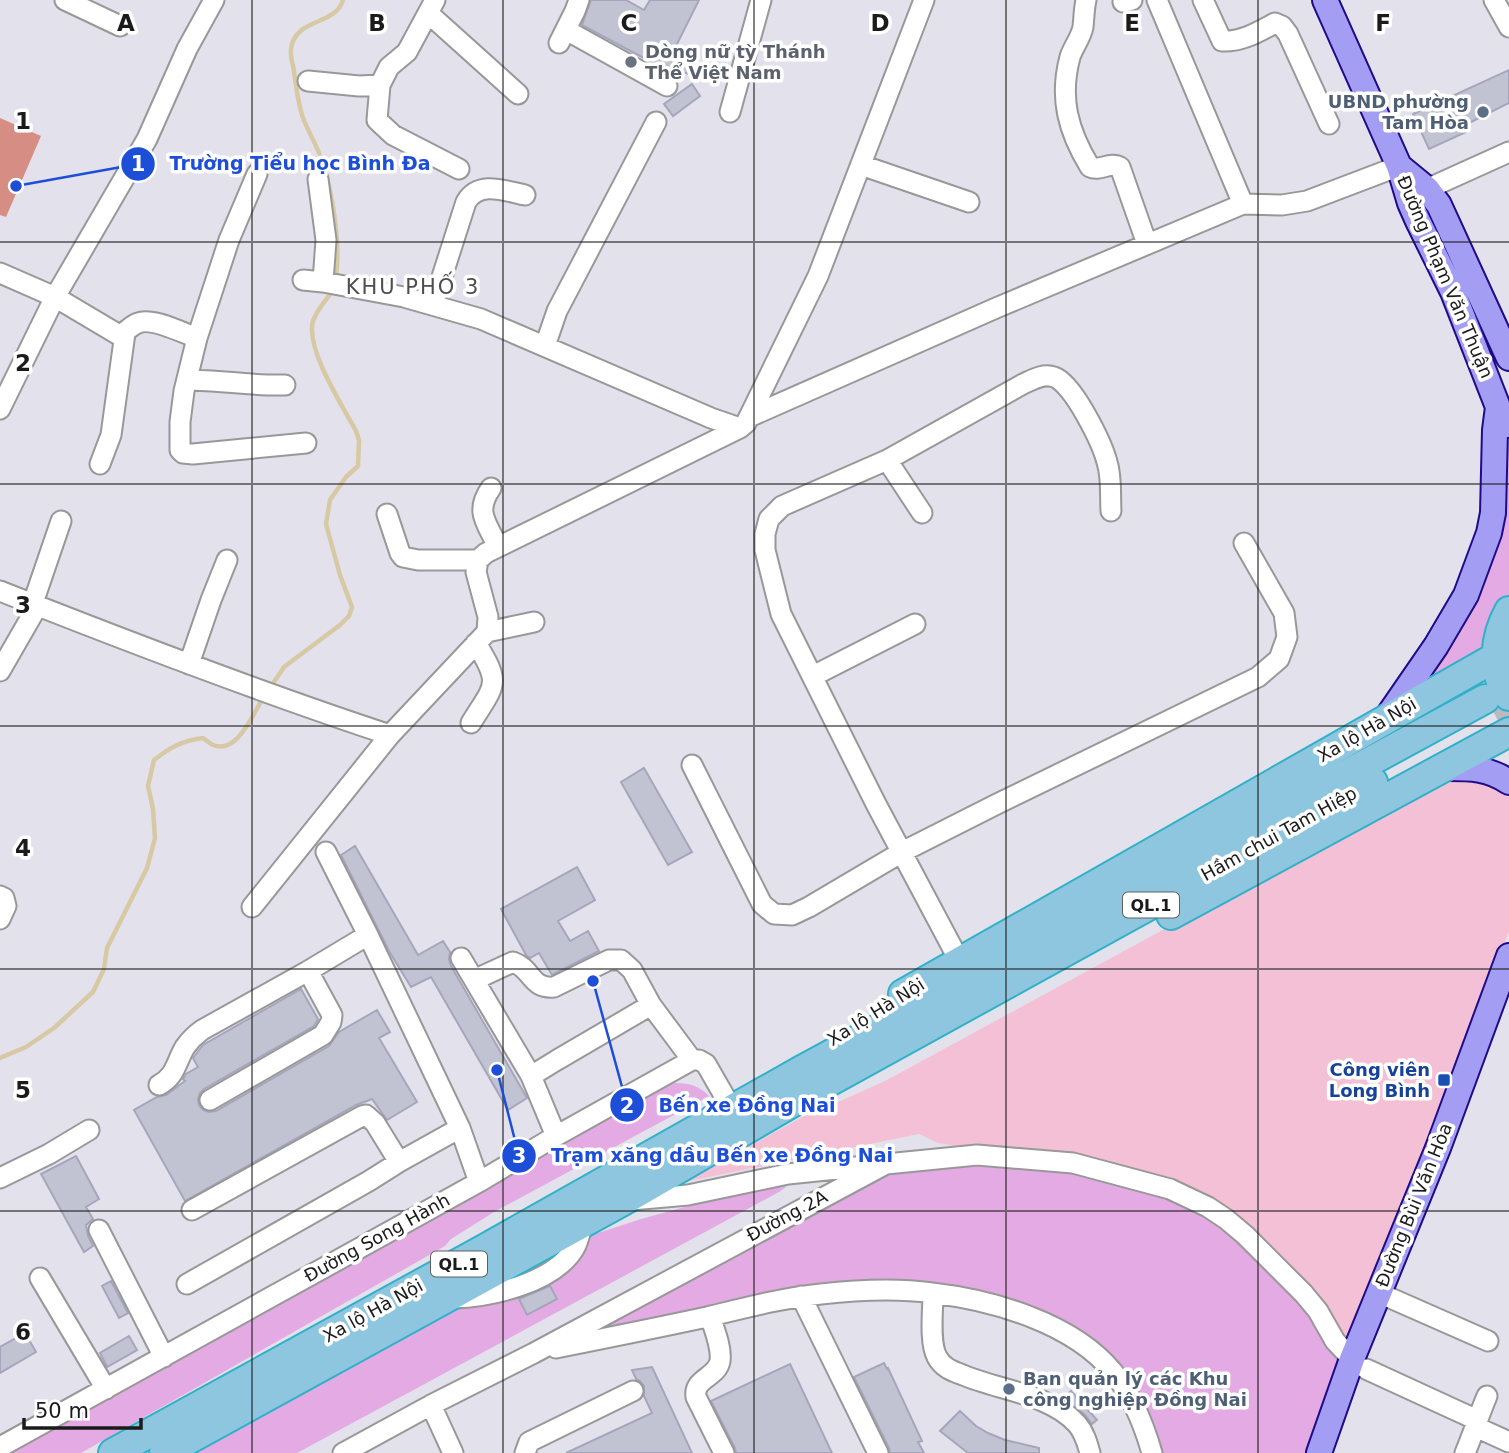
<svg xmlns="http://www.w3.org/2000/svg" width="1509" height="1453" font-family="'DejaVu Sans',sans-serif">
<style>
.grass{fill:#e3aae3}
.park{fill:#f4c0d6}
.pitch{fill:#d68d84}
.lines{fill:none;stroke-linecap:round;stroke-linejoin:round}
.stream{stroke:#d7c9a4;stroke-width:4.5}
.building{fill:#c2c3d2;stroke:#a5a6bc;stroke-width:2}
.highway-tunnel{stroke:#bbb9c2;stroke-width:28;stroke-dasharray:28 14;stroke-linecap:butt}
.minor-casing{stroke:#989898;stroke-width:23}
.major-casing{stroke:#1f0b88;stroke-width:28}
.highway-casing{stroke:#30b1c8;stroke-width:32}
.minor{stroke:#fff;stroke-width:19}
.major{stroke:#a39ef4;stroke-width:24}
.highway{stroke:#8ec6df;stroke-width:28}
.grid{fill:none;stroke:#1b1b1b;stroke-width:2;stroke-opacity:0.55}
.worship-dot{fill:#6b7280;stroke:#fff;stroke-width:2.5}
.service-dot{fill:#5c6f8a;stroke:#fff;stroke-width:2.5}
.transit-dot{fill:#1a4fb4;stroke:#fff;stroke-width:2.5}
.labels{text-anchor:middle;stroke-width:7;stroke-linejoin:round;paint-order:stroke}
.shield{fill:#fff;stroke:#5f5f5f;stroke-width:2}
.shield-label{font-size:16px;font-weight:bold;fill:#1b1b1b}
.worship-label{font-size:18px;font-weight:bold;fill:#5b616d;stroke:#fff;text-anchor:start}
.service-label{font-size:18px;font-weight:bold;fill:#4e5e75;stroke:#fff;text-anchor:end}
.street-label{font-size:18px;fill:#1b1b1b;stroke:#fff}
.transit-label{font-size:18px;font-weight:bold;fill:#164399;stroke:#fff;text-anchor:end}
.quarter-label{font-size:21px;letter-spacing:2px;fill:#4e4e4e;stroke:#fff}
.grid-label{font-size:23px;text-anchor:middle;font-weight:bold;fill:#1b1b1b;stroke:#fff;stroke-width:7;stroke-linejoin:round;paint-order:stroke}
.leader{fill:none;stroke:#1d4ed8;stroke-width:2.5}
.callout-dot{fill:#1d4ed8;stroke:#fff;stroke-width:2.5}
.mark-label{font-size:21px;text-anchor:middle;font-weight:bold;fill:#fff}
.callout-label{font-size:19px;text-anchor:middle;font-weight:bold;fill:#1d4ed8;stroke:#fff;stroke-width:7;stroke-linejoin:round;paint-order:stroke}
</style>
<rect width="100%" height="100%" fill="#e3e1ec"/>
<path class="grass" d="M1506,437l3,6v155l-21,54 -82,46 41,-60z
M675,1083c15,0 24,3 34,13l-215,116 -43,27 -6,7 -364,207h-80l638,-356z
M979,1164l92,8 97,27 36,16 16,11 19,15 59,60 44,60 -34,92h-153l-47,-90 -120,-63 -168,-11 -256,54 325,-170z
M783,1180l3,3v4l-7,5 -482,261h-106l253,-141 50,-23 92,-52 55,-18z"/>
<path class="park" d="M1451,773l58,16v142l-77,208 -82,204 -6,-7 -19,-30 -73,-77 -176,-75 -98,-9 -18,2 -22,-4 -19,-9 -235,48 131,-72 21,-7 51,-23z"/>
<path class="pitch" d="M0,118l41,18 -35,81 -6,-2z"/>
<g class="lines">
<path class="stream" d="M335,280c7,-31 -3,-92 -14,-122 -5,-14 -13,-27 -18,-40 -5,-15 -7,-31 -9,-47 -1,-7 -4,-15 -3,-22 4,-32 45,-23 52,-49
M270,688l14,-21 56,-42 9,-9 3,-9 -12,-32 -14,-51 4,-24 16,-23 12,-11 1,-26 -3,-9c-13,-24 -51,-83 -43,-110 4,-12 14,-22 21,-32
M0,1058l26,-11 28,-19 39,-36 11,-23 3,-21 40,-80 8,-30 -2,-29 -5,-23 6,-26c17,-13 27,-19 49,-22 3,2 6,5 10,7 24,10 40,-31 50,-47"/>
</g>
<path class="building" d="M591,0h35l18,10 6,-10h49l-27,54 28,11 -3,12 -31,-11 -2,3 -82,-44z
M1509,70v33l-46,23 3,6 -37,17 -16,-35z
M692,84l8,12 -27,20 -9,-12z
M644,768l48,84 -24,13 -47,-83z
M355,846l63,109 25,-14 7,11 -1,7 2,7 76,132 -19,12 -77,-133 -20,10 -22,-36 -48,-96z
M577,867l18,33 -37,21 12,20 18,-10 11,20 -47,24 -13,-22 -9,5 -4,-3 -25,-46z
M301,989l17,30 -4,7 -110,63 -4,4 -2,6 1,6 4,5 6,2 7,-1 113,-65 10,-14 38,-22 13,22 -11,6 38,64 -30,18 -15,-21 -16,6 -171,96 -51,-91 23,-13 9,-2 19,-14 -2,-2 3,-5 12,-7 -5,-9 10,-13z
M76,1156l23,43 -13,8 7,12 -7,6 2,11 5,10 -9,6 -43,-78z
M111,1281l17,32 -9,5 -17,-32z
M550,1286l7,13 -30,16 -8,-16z
M25,1333l11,19 -36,21v-26z
M129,1336l8,14 -30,17 -7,-14z
M884,1363l3,6 1,-1 34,73 -4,1 6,11h-34l-1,-5 -35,-71z
M790,1364l42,89h-96l-1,-5 -24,-47z
M652,1367l40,86h-126l86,-40 -8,-17v-10l-4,-5 -4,-2 -4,-9z
M1071,1391l26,29 -5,4 -7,-9 -22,-17z
M960,1411l16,15 12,7 17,7 34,8v5h-71l-28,-22z"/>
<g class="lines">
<path class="highway-tunnel" d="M1495,715l14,-8"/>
<g class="minor-casing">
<path id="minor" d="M65,0l55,26
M435,0l-28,52 -18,15 -9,18 -3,35 16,15 66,34
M1086,0c-2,9 -2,18 -3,27 -2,11 -10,20 -13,30 -11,41 -2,74 20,110 10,5 20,-6 30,0l27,77
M1157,0l86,204
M1203,0l19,41c20,1 36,-9 53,-18l7,3 6,8 41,90
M1494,0l15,27
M1123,2l9,-2
M428,13l90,81
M566,30l101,56
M559,43l16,-32 4,-11
M308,81l51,5 21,-1
M730,112l31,-112
M861,165l108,37
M257,174l-28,66 -32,98 -13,53 -4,31v28l3,3 10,1 113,-11
M318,179l8,61 -3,42
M1427,189l82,-37
M0,273l55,24 64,38c8,-3 11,-9 19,-12 14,-6 45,10 59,15
M303,280l20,2 81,15 77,22 230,99 29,10
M433,305l33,-103c13,-22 39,-11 59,-7
M545,346l12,-35 99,-189
M187,380c33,0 65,6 98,5
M0,409l55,-112 92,-158 40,-90 27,-49
M749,417l69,-141 106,-276
M887,460l35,53
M100,464l11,-29 14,-102
M491,488c-17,24 -4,35 7,59
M387,514l13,39 3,4 15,3h60
M0,591c129,51 259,101 390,144
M33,603l28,-82
M487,632l47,-10
M189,664l22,-64 16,-40
M0,671l38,-66
M813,676l102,-52
M471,723c24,-39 31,-38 5,-80
M692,765l70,139 12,10 18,1 17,-8 93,-55 95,-48 261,-127 21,-18 8,-22 -3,-24 -40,-70
M326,852l42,83
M0,896l4,2 2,8 -6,13
M252,907l138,-172 97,-103 1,-15 -12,-45 2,-12 8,-7 254,-125 6,-5 3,-6 247,-109 247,-104 39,1 25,-4 92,-35
M461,958l70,118
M960,962l-84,-158 -95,-190 -16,-64v-16l4,-15 13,-13 105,-46 136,-76c9,-4 20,-11 31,-7 19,6 48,66 53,85 5,15 3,34 4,49
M474,980l39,-18c20,7 17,27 41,25l55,-27h12l11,10 19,35
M159,1085c17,-9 17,-23 26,-38 5,-7 10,-12 17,-17l106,-59
M210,1100l113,-65 8,-13 1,-7 -24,-44 60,-36 92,193
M556,1136l-25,-60 26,-16 94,-55 41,55
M0,1178l49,-24 40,-24
M631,1200l57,-5 100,-21 87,-9
M192,1210l170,-94 4,-1 9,8 24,39
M99,1230l65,127
M40,1278l66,111
M187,1284l182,-103 30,-19 61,-34 19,54
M933,1293c0,17 -4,49 4,64 6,11 15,14 26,18 35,15 87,19 114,49 7,8 10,18 13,29
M1379,1293l109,48
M801,1296l77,157
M454,1298c37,-1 99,-15 120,-49 5,-8 6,-17 9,-26
M710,1316c4,13 12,31 10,45 -3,17 -27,17 -24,36l28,56
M556,1348c50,-10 100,-20 151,-31 37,-9 75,-19 114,-23 36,-4 75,-6 111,-1 61,7 141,30 181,79 19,23 31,53 39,81
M1366,1369l111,51
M431,1405l22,48
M1476,1427l33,15
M0,1447l479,-265 77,-46 136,-76h7l7,4 27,47
M343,1453l88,-48 103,-52 352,-189 91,-9 96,8 97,26 38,18 18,12 19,16 59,59 14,17 17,30 17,18
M525,1453l4,-11 104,-51
M1465,1453c8,-19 14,-38 22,-57"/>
</g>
<g class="major-casing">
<path id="major" d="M1325,0l74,166 11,37 8,18 35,71 45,115 11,18
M1399,166l28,23 12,16 70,153
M1385,720l51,-74 30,-51 23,-62 4,-20 2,-83 3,-23
M1442,768c26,0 45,-1 67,14
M1319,1453l33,-94 86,-211 71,-192"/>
</g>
<g class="highway-casing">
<path id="highway" d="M1509,611c-14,25 -19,60 0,85
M1171,915l338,-183
M903,994l593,-337
M113,1453l373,-205 316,-178 683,-371
M164,1453l459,-252 184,-107 566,-312"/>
</g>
<use href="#minor" class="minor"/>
<use href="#major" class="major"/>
<use href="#highway" class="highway"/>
</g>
<path class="grid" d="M252,0v1453M503,0v1453M754,0v1453M1006,0v1453M1258,0v1453M0,242h1509M0,484h1509M0,726h1509M0,969h1509M0,1211h1509"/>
<circle class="worship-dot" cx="631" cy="62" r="7"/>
<g class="service-dot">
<circle cx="1483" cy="112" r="7"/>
<circle cx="1009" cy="1389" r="7"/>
</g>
<rect class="transit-dot" x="1437" y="1073" width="14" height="14" rx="3.5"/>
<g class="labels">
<g class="shield">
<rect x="1123" y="892.5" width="56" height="25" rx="5"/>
<rect x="431" y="1251.5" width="56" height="25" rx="5"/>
</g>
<g class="shield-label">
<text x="1151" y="911">QL.1</text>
<text x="459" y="1270">QL.1</text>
</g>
<g class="worship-label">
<text x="645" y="58">Dòng nữ tỳ Thánh<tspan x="645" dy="21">Thể Việt Nam</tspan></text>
</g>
<g class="service-label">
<text x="1469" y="108">UBND phường<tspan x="1469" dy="21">Tam Hòa</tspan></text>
<text x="1023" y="1385" text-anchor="start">Ban quản lý các Khu<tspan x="1023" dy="21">công nghiệp Đồng Nai</tspan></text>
</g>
<g class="street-label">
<text transform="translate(1445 277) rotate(67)" y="6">Đường Phạm Văn Thuận</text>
<text transform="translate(1367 730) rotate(-30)" y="6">Xa lộ Hà Nội</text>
<text transform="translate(1279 834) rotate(-29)" y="6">Hầm chui Tam Hiệp</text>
<text transform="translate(876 1012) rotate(-32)" y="6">Xa lộ Hà Nội</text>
<text transform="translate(1414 1205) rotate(-68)" y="6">Đường Bùi Văn Hòa</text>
<text transform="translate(787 1216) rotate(-28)" y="6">Đường 2A</text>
<text transform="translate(377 1238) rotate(-29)" y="6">Đường Song Hành</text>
<text transform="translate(373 1311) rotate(-29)" y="6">Xa lộ Hà Nội</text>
</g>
<g class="transit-label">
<text x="1430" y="1076">Công viên<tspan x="1430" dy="21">Long Bình</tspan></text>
</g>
<g class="quarter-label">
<text x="413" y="294">KHU PHỐ 3</text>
</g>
</g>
<g class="grid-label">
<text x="126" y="31">A</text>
<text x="377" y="31">B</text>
<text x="629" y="31">C</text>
<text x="880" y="31">D</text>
<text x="1132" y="31">E</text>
<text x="1383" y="31">F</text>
<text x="23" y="129">1</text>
<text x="23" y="371">2</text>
<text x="23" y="613">3</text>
<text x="23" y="856">4</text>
<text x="23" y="1098">5</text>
<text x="23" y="1340">6</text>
</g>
<path class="leader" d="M16 186L138 164M593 981L627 1105M497 1070L519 1156"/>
<g class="callout-dot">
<circle cx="16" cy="186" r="7"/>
<circle cx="593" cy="981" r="7"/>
<circle cx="497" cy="1070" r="7"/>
<circle cx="138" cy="164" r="18"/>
<circle cx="627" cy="1105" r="18"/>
<circle cx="519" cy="1156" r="18"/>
</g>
<g class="mark-label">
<text x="138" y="171">1</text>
<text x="627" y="1113">2</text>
<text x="519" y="1163">3</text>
</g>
<g class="callout-label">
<text x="300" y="170">Trường Tiểu học Bình Đa</text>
<text x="747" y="1112">Bến xe Đồng Nai</text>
<text x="722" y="1162">Trạm xăng dầu Bến xe Đồng Nai</text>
</g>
<path d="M24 1418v10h117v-10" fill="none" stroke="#1b1b1b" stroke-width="3.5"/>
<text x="35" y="1418" font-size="21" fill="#1b1b1b" stroke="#ffffff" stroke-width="5" paint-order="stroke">50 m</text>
</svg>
